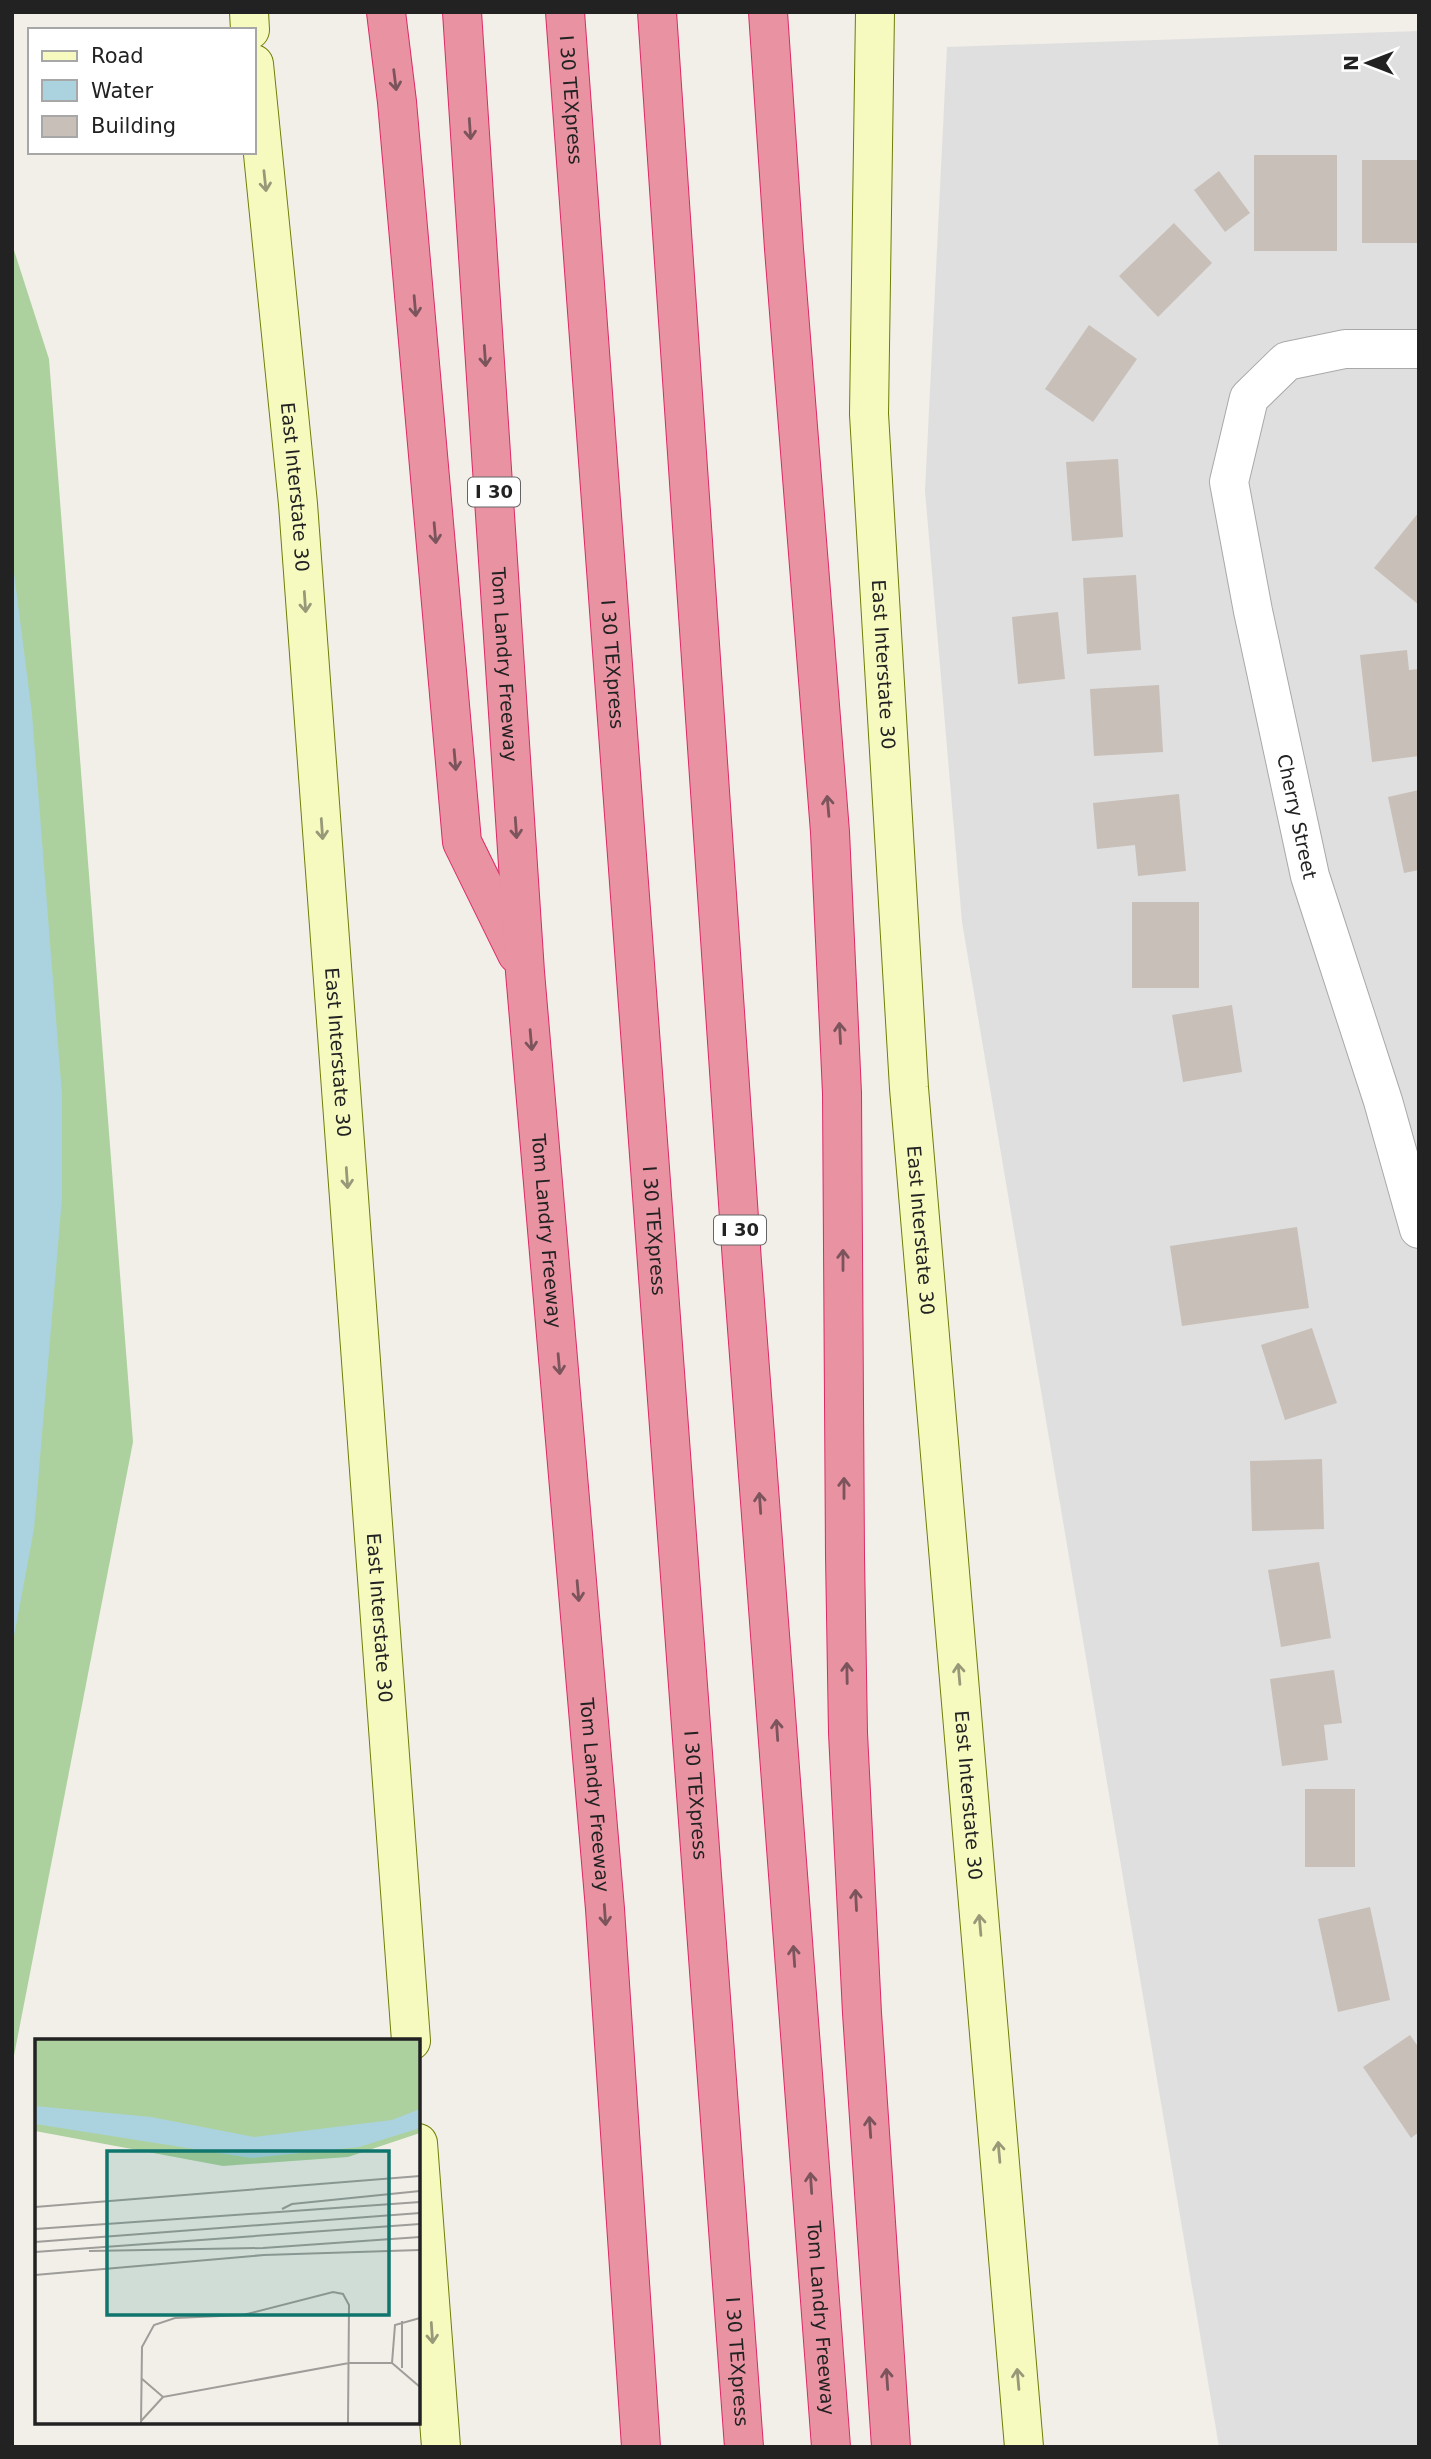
<svg xmlns="http://www.w3.org/2000/svg" width="1431" height="2459" font-family="'DejaVu Sans',sans-serif">
<style>
.residential{fill:#e0dfdf}
.forest{fill:#add19e}
.water{fill:#aad3df}
.building{fill:#c7bfb8}
.lines{fill:none;stroke-linecap:round;stroke-linejoin:round}
.minor-casing{stroke:#a9a9a9;stroke-width:40}
.secondary-casing{stroke:#707d05;stroke-width:40}
.motorway-casing{stroke:#dc2a67;stroke-width:40}
.minor{stroke:#fff;stroke-width:38}
.secondary{stroke:#f7fabf;stroke-width:38}
.motorway{stroke:#e892a2;stroke-width:38}
.oneway{stroke:#7b545c}
.oneway2{stroke:#979978}
.labels{text-anchor:middle;stroke-width:5;stroke-linejoin:round;paint-order:stroke}
.shield{fill:#fff;stroke:#646464;stroke-width:2}
.shield-label{font-size:18px;font-weight:bold;fill:#222}
.street-label{font-size:19px;fill:#222;stroke:#fff}
.inset-road{fill:none;stroke:#9f9d99;stroke-width:2}
.view{fill:#0f766e;fill-opacity:0.15;stroke:#0f766e;stroke-width:3.5}
.inset-edge{fill:none;stroke:#222;stroke-width:3.5}
</style>
<rect width="100%" height="100%" fill="#f2efe9"/>
<path class="residential" d="M1419,31v2416h-200l-257,-1525 -37,-431 22,-444z"/>
<path class="forest" d="M12,244l37,115 84,1083 -121,624z"/>
<path class="water" d="M12,557l20,157 30,381v103l-28,331 -22,118z"/>
<path class="building" d="M1254,155h83v96h-83z
M1362,160h57v83h-57z
M1219,171l31,42 -25,19 -31,-42z
M1174,223l38,40 -54,54 -39,-41z
M1089,325l48,34 -44,63 -48,-33z
M1118,459l5,78 -51,4 -6,-79z
M1419,512v93l-45,-37z
M1136,575l5,75 -54,4 -4,-76z
M1058,612l7,67 -47,5 -6,-67z
M1407,650l2,20 10,-1v87l-47,6 -12,-107z
M1159,685l4,67 -69,4 -4,-67z
M1419,790v80l-15,3 -16,-76z
M1179,794l7,77 -48,5 -3,-31 -38,4 -4,-46z
M1132,902h67v86h-67z
M1232,1005l10,67 -59,10 -11,-67z
M1297,1227l12,81 -127,18 -12,-80z
M1312,1328l25,75 -52,17 -24,-75z
M1322,1459l2,70 -72,2 -2,-70z
M1319,1562l12,76 -50,9 -13,-77z
M1334,1670l8,53 -18,2 4,35 -46,6 -12,-87z
M1305,1789h50v78h-50z
M1370,1907l20,93 -52,12 -20,-93z
M1410,2035l9,13v84l-8,6 -48,-71z"/>
<g class="lines">
<g class="minor-casing">
<g id="minor">
<path id="s1" d="M1419,349h-74l-58,12 -38,37 -20,84 24,129 57,265 73,225 36,128"/>
</g>
</g>
<g class="secondary-casing">
<g id="secondary">
<path d="M249,12l1,18"/>
<path id="s2" d="M875,12l-6,402 40,674 115,1359"/>
<path id="s3" d="M254,64l44,440 113,1537"/>
<path d="M418,2143l23,304"/>
</g>
</g>
<g class="motorway-casing">
<g id="motorway">
<path d="M386,12l11,90 65,740 55,112"/>
<path id="s4" d="M462,12l63,960 80,937 36,538"/>
<path id="s5" d="M565,12l179,2435"/>
<path id="s6" d="M657,12l85,1250 89,1185"/>
<path d="M768,12l16,237 46,583 12,261 3,463 3,177 14,280 29,434"/>
</g>
</g>
<use href="#minor" class="minor"/>
<use href="#secondary" class="secondary"/>
<use href="#motorway" class="motorway"/>
</g>
<defs><path id="oneway-shaft" d="M-6 0H5M1.5-3L5.5 0L1.5 3" fill="none" stroke-width="1.6" stroke-linecap="round" stroke-linejoin="round" transform="scale(1.75)"/></defs>
<g class="oneway">
<use href="#oneway-shaft" transform="translate(395 80) rotate(83)"/>
<use href="#oneway-shaft" transform="translate(470 129) rotate(86)"/>
<use href="#oneway-shaft" transform="translate(415 306) rotate(85)"/>
<use href="#oneway-shaft" transform="translate(485 356) rotate(86)"/>
<use href="#oneway-shaft" transform="translate(435 533) rotate(85)"/>
<use href="#oneway-shaft" transform="translate(455 760) rotate(85)"/>
<use href="#oneway-shaft" transform="translate(828 806) rotate(-95)"/>
<use href="#oneway-shaft" transform="translate(516 828) rotate(86)"/>
<use href="#oneway-shaft" transform="translate(840 1033) rotate(-93)"/>
<use href="#oneway-shaft" transform="translate(531 1040) rotate(85)"/>
<use href="#oneway-shaft" transform="translate(843 1260) rotate(-90)"/>
<use href="#oneway-shaft" transform="translate(559 1364) rotate(85)"/>
<use href="#oneway-shaft" transform="translate(844 1488) rotate(-90)"/>
<use href="#oneway-shaft" transform="translate(760 1503) rotate(-94)"/>
<use href="#oneway-shaft" transform="translate(578 1591) rotate(85)"/>
<use href="#oneway-shaft" transform="translate(847 1673) rotate(-91)"/>
<use href="#oneway-shaft" transform="translate(777 1730) rotate(-94)"/>
<use href="#oneway-shaft" transform="translate(856 1900) rotate(-93)"/>
<use href="#oneway-shaft" transform="translate(605 1915) rotate(86)"/>
<use href="#oneway-shaft" transform="translate(794 1956) rotate(-94)"/>
<use href="#oneway-shaft" transform="translate(870 2127) rotate(-94)"/>
<use href="#oneway-shaft" transform="translate(811 2183) rotate(-94)"/>
<use href="#oneway-shaft" transform="translate(887 2379) rotate(-94)"/>
</g>
<g class="oneway2">
<use href="#oneway-shaft" transform="translate(265 181) rotate(84)"/>
<use href="#oneway-shaft" transform="translate(305 602) rotate(86)"/>
<use href="#oneway-shaft" transform="translate(322 829) rotate(86)"/>
<use href="#oneway-shaft" transform="translate(347 1178) rotate(86)"/>
<use href="#oneway-shaft" transform="translate(959 1674) rotate(-95)"/>
<use href="#oneway-shaft" transform="translate(980 1925) rotate(-95)"/>
<use href="#oneway-shaft" transform="translate(999 2152) rotate(-95)"/>
<use href="#oneway-shaft" transform="translate(432 2333) rotate(86)"/>
<use href="#oneway-shaft" transform="translate(1018 2379) rotate(-95)"/>
</g>
<g class="labels">
<g class="shield">
<rect x="468" y="477.5" width="52" height="29" rx="5"/>
<rect x="714" y="1215.5" width="52" height="29" rx="5"/>
</g>
<g class="shield-label">
<text x="494" y="498">I 30</text>
<text x="740" y="1236">I 30</text>
</g>
<g class="street-label">
<text dy="7" stroke="none"><textPath href="#s5" startOffset="88">I 30 TEXpress</textPath></text>
<text dy="7" stroke="none"><textPath href="#s3" startOffset="425">East Interstate 30</textPath></text>
<text dy="7" stroke="none"><textPath href="#s4" startOffset="654">Tom Landry Freeway</textPath></text>
<text dy="7" stroke="none"><textPath href="#s5" startOffset="654">I 30 TEXpress</textPath></text>
<text dy="7" stroke="none"><textPath href="#s2" startOffset="653">East Interstate 30</textPath></text>
<text dy="7" stroke="none"><textPath href="#s1" startOffset="614">Cherry Street</textPath></text>
<text dy="7" stroke="none"><textPath href="#s3" startOffset="992">East Interstate 30</textPath></text>
<text dy="7" stroke="none"><textPath href="#s5" startOffset="1222">I 30 TEXpress</textPath></text>
<text dy="7" stroke="none"><textPath href="#s4" startOffset="1222">Tom Landry Freeway</textPath></text>
<text dy="7" stroke="none"><textPath href="#s2" startOffset="1220">East Interstate 30</textPath></text>
<text dy="7" stroke="none"><textPath href="#s3" startOffset="1559">East Interstate 30</textPath></text>
<text dy="7" stroke="none"><textPath href="#s4" startOffset="1788">Tom Landry Freeway</textPath></text>
<text dy="7" stroke="none"><textPath href="#s5" startOffset="1788">I 30 TEXpress</textPath></text>
<text dy="7" stroke="none"><textPath href="#s2" startOffset="1787">East Interstate 30</textPath></text>
<text dy="7" stroke="none"><textPath href="#s6" startOffset="2312">Tom Landry Freeway</textPath></text>
<text dy="7" stroke="none"><textPath href="#s5" startOffset="2356">I 30 TEXpress</textPath></text>
</g>
</g>
<g transform="translate(35 2039)">
<rect width="385" height="385" fill="#f2efe9"/>
<path d="M0,1h385v93l-72,24 -125,9 -188,-35z" fill="#add19e"/>
<path d="M0,67l116,11 103,20 138,-17 28,-11v19l-61,19 -108,11 -216,-34z" fill="#aad3df"/>
<path class="inset-road" d="M0,168l385,-31M247,170l10,-5 128,-13M0,190l385,-27M0,203l385,-29M54,212l174,-3 157,-11M0,213l385,-28M0,236l229,-20 156,-5M367,282v47M357,324l3,-38 25,-7M106,339l22,19 186,-34h43l28,24M106,382l22,-24M106,384l1,-76 12,-22 21,-7 68,-3 90,-23 10,2 6,11 -1,118"/>
<path class="view" d="M72,112h282v164h-282z"/>
<rect width="385" height="385" class="inset-edge"/>
</g>
<rect width="1431" height="2459" fill="none" stroke="#222222" stroke-width="28"/>
<rect x="28" y="28" width="228" height="126" fill="#ffffff" stroke="#a7a7a7" stroke-width="2"/>
<rect x="42" y="51" width="35" height="10" fill="#f7fabf" stroke="#a7a7a7" stroke-width="2"/>
<text x="91" y="63" font-size="21" fill="#222222">Road</text>
<rect x="42" y="80" width="35" height="21" fill="#aad3df" stroke="#a7a7a7" stroke-width="2"/>
<text x="91" y="98" font-size="21" fill="#222222">Water</text>
<rect x="42" y="116" width="35" height="21" fill="#c7bfb8" stroke="#a7a7a7" stroke-width="2"/>
<text x="91" y="133" font-size="21" fill="#222222">Building</text>
<g transform="translate(1368 63) rotate(270)" stroke="#ffffff" stroke-width="5" paint-order="stroke">
<path d="M0-5L12 26L0 18L-12 26Z" fill="#222222"/>
<text y="-10" font-size="19" font-weight="bold" text-anchor="middle" fill="#222222">N</text>
</g>
</svg>
